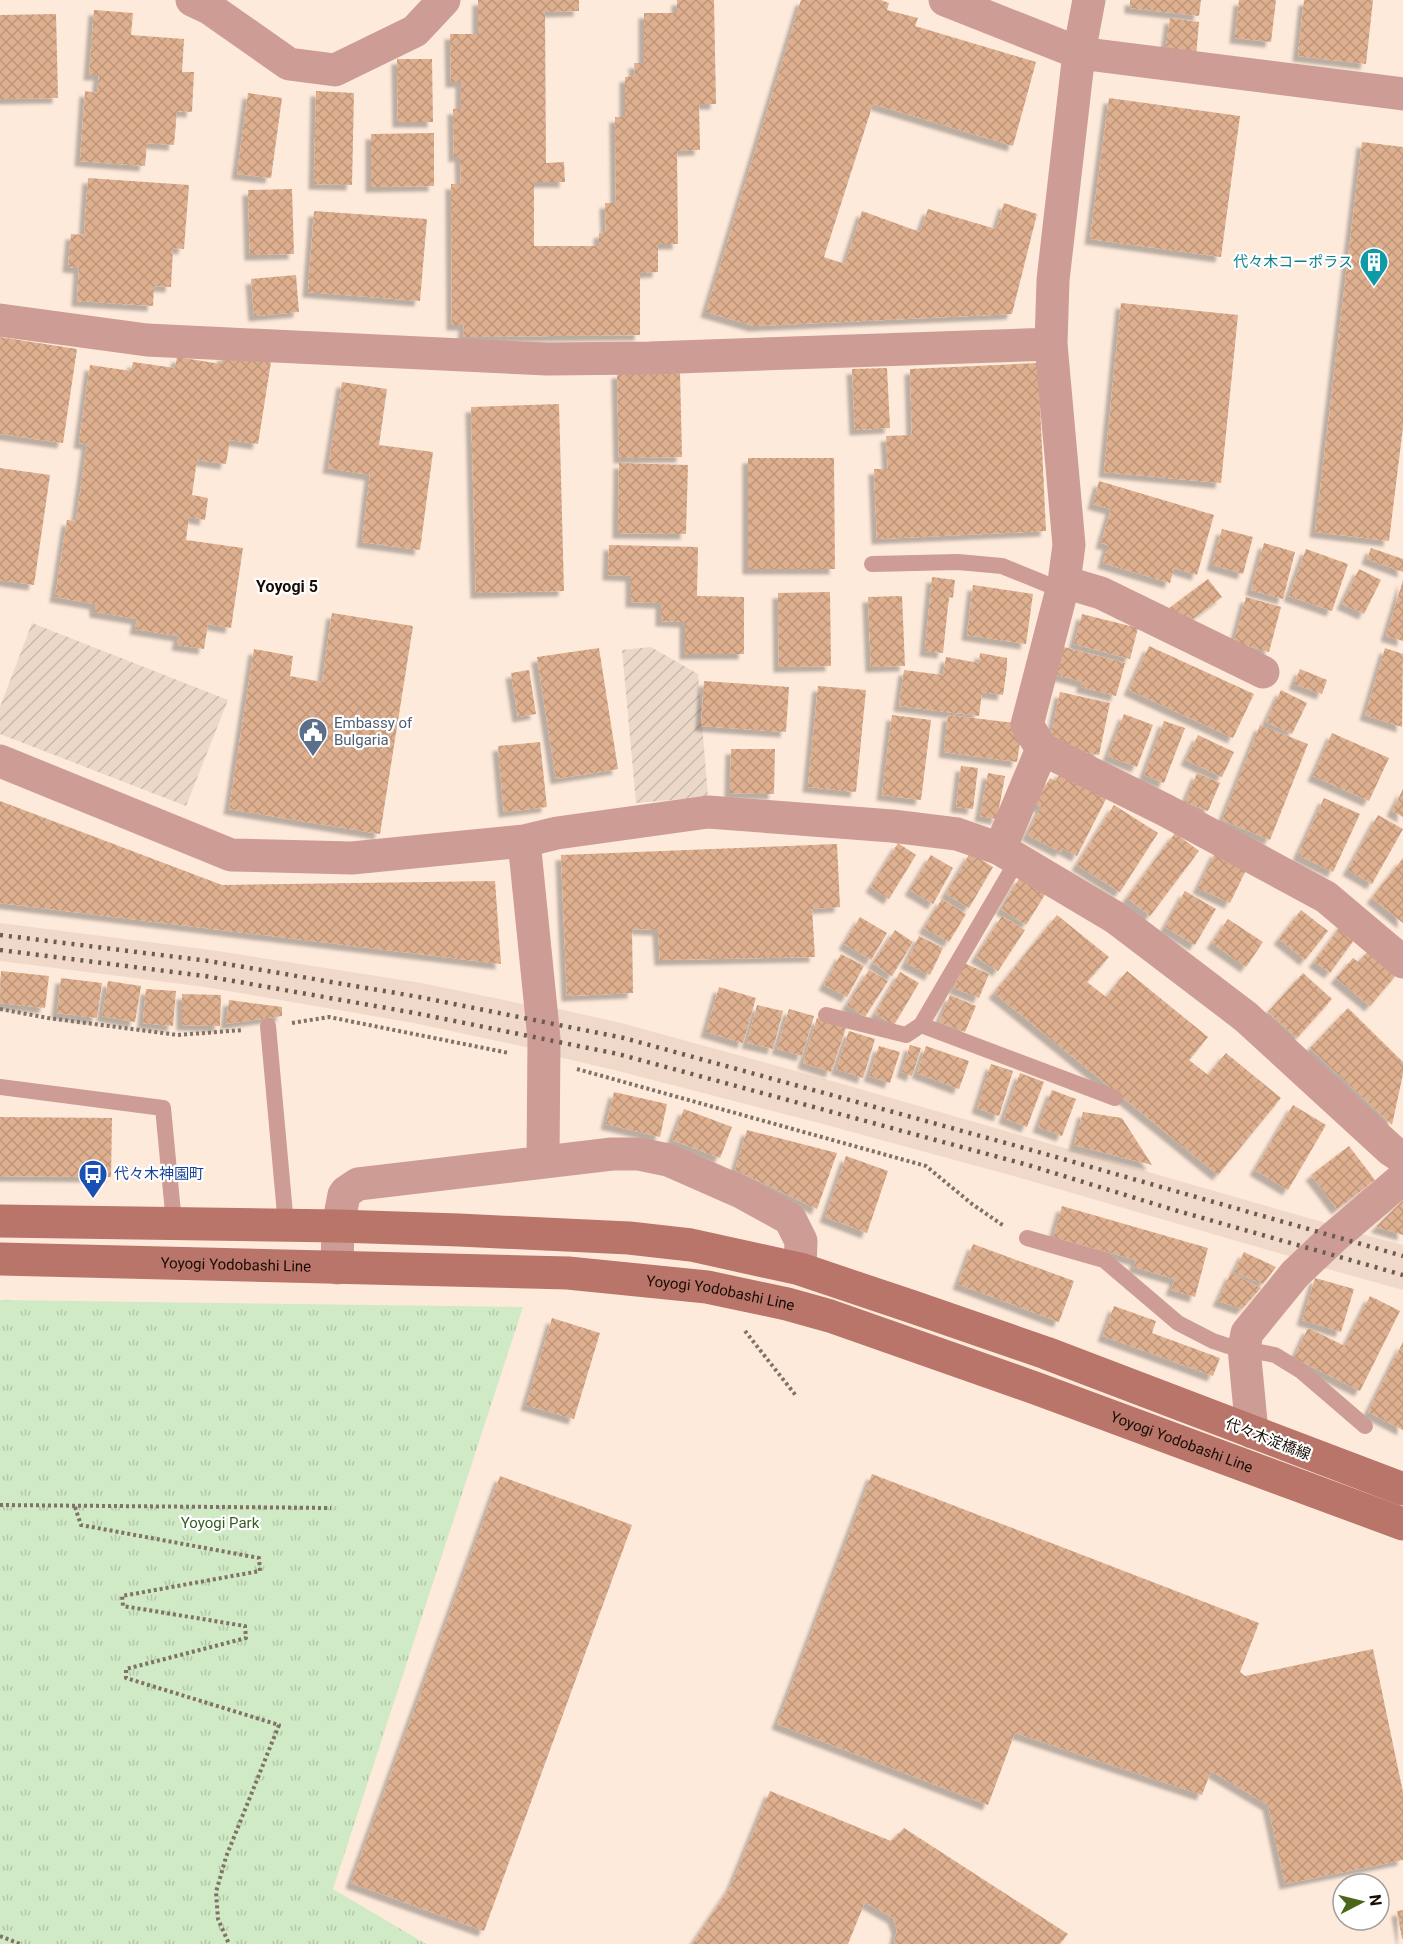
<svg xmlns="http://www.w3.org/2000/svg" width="1403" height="1944" font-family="Roboto,'Noto Sans JP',sans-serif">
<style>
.built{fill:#f0d9c8}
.industrial{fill:url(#industrial-furrows)}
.park{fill:url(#park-tufts)}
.building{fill:url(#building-cross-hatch);filter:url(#shadow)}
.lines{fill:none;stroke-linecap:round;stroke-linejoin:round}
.path{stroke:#817267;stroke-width:4;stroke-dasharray:3 3;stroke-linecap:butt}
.lane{stroke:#cd9d95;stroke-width:16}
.street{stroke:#cd9d95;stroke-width:33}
.secondary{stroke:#b97569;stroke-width:33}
.rail{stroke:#6a5c52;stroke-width:4.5;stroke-dasharray:3 6;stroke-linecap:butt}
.labels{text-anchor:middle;stroke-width:4.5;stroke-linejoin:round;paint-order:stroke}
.culture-label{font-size:15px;fill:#0d838f;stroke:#fff;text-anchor:end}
.service-label{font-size:15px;fill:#4e5e75;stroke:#fff;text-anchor:start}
.transit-label{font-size:15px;fill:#164399;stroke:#fff;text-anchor:start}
.street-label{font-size:15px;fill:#180d06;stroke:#fff}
.park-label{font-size:15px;fill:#365e22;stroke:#fff}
.neighbourhood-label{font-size:16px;font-weight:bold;fill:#180d06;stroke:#fff}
</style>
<defs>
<pattern id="industrial-furrows" width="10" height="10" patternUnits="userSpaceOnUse" patternTransform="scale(1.5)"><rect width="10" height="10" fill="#ebd8c9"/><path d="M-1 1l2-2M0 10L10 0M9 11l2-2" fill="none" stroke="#c9b8ab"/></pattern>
<pattern id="park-tufts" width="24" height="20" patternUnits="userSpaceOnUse" patternTransform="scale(1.5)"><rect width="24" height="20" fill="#d0eac5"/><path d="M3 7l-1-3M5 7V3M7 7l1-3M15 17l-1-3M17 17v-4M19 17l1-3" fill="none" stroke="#b2c8a8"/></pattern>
<pattern id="building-cross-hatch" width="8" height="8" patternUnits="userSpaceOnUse" patternTransform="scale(1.5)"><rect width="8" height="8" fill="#deb08f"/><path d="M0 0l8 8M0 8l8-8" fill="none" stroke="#be967a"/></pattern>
<filter id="shadow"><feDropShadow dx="-5.5" dy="5.5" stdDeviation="1.5" flood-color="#0004"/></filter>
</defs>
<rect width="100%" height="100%" fill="#feeadb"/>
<path class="built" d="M0,923l211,27 210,33 107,22 6,44 -120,-26 -209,-36 -205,-26z
M550,1007l75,17 207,57 501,144 -34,34 -275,-80 -205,-56 -205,-53 -60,-14z
M1354,1232l49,13v45l-86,-24z"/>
<path class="industrial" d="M32,623l196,77 -42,106 -186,-72v-27z
M651,647l47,27 10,123 -72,6 -14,-153z"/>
<path class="park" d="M0,1300l523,7 -190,582 93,55h-426z"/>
<path class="building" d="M478,0h101v11l-34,1 1,151 18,-1 1,20h-31v64h65v-13l7,-1 -1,-29h11l-1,-86h10v-40l10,-1 -1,-13h10v-50h33v-13h37l2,104h-17l1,46 -23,1 1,93h-20v28l-18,1v62l-177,2 1,-12h-12l-1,-141h10l-1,-28 -6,1 -1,-48h8v-27h-10l-1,-48h28z
M801,0h80l8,3 -2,7 31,8 -3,8 121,36 -23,84 -140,-42 -49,153 21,7 17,-53 58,21 8,-23 68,20 8,-26 33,11 -25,100 -258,12 -48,-14z
M1130,0h71l-2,16 -69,-8z
M1239,0h37l-5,42 -36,-4z
M1304,0h69l-7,64 -68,-8z
M94,10l39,3 -2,22 53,4 -2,33h12l-2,40 -15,-1 -3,34 -27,-2 -2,23 -65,-5 5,-70 12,2 2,-18h-10z
M56,14l2,84 -58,1v-84z
M1170,18l29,4 -3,35 -31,-3z
M397,59h35l1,63h-35z
M316,91l38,2 -2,92 -38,-1z
M248,93l34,5 -11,80 -34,-4z
M1109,98l131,18 -19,141 -131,-18z
M434,133v53l-63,1v-53z
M1362,142l41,5v280l-14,114 -74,-9z
M88,178l101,7 -5,64 -11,-1 -2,39 -17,-1 -1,20 -76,-5 2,-33 -11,-1 3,-33 13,1z
M292,189l2,65 -44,1 -2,-65z
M314,211l113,8 -7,82 -112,-9z
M296,275l3,37 -45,4 -3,-37z
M1121,303l117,12 -17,168 -117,-11z
M0,337l77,12 -14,94 -63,-9z
M223,355l48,7 -13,82 -28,-4 -4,24 -29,-4 -5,35 16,3 -3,22 -16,-3 -3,23 57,8 -12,80 -23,-4 -4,25 -27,-4 2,-9 -44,-7 2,-10 -42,-7v-8l-40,-7 12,-77 9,1 11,-77 -8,-1 11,-78 41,6 2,-9 42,6 2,-11 44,7z
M1038,363l8,168 -169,8 -3,-70h14l-2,-33 26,-1 -2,-66z
M887,368l3,60 -35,2 -3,-61z
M680,372l2,85 -63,1 -2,-85z
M342,382l45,7 -8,56 54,7 -13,98 -58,-8 8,-67 -42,-7z
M559,404l5,187 -88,2 -5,-186z
M748,458h86l1,111h-87z
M619,463l69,2 -2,69 -68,-1z
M0,468l50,7 -16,110 -34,-5z
M1099,481l115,34 -17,60 -23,-7 -4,15 -67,-20 5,-18 -7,-2 10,-34 -18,-5z
M1222,529l31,8 -10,37 -31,-9z
M1264,543l31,9 -12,47 -32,-9z
M609,545l89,2 -1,49 47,1v57h-59v-32l-24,-1v-18l-30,-1v-26l-23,-1z
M1371,548l32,11v13l-36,-13z
M1306,549l42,15 -16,47 -43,-15z
M1359,569l22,11 -17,34 -22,-10z
M932,577l23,3 -2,18 -4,-1 -6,56 -18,-2z
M1208,579l14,18 -40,30 -14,-18z
M1403,580v61l-17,-5z
M973,585l60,9 -7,50 -59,-9z
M830,592l1,74 -52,1 -1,-74z
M902,596l3,70 -34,1 -3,-70z
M1246,597l35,10 -12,45 -35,-10z
M332,613l81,13 -33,208 -151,-25 25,-160 39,7 -3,20 32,6z
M1082,614l56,14 -8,31 -56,-15z
M1060,646l65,17 -9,33 -35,-9 2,-5 -30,-8z
M1149,646l105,48 -21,44 -104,-48z
M599,648l19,121 -62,10 -19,-122z
M1385,648l18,6 -1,73 -37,-12z
M980,653l27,5v9l-4,28 -21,-3 -3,24 -80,-10 5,-36 39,5 3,-18 33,6z
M1300,669l27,11 -5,14 -28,-10z
M529,670l7,44 -18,3 -7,-44z
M704,681l85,6 -3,45 -85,-6z
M818,686l48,4 -10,102 -48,-5z
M1281,690l26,13 -15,31 -26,-12z
M1060,692l50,11 -11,52 -50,-11z
M1124,714l29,11 -16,42 -29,-11z
M892,715l39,5 -10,80 -39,-5z
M948,715l75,9 -6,38 -73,-10z
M1164,721l21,7 -21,55 -20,-8z
M1260,725l48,19 -38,96 -48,-20z
M1332,733l57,25 -20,43 -56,-25z
M1198,735l36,17 -12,25 -36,-17z
M540,742l7,65 -43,5 -6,-66z
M731,749h44l-1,45 -44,-1z
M961,766l17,2 -5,41 -17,-2z
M1061,771l47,24 -31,61 -15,-8 -1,4 -34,-17 14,-28 -5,-3 14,-26 6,3z
M988,773l17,3 -8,43 -17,-3z
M1197,773l23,10 -12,28 -23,-9z
M1403,789v28l-11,-6z
M1324,798l36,16 -27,58 -35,-17z
M0,801l222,84 273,-4 6,83 -501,-61z
M1114,805l44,28 -38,59 -43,-27z
M1378,815l25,14 -31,55 -24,-14z
M1175,833l24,18 -49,65 -23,-18z
M898,843l18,12 -27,44 -18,-12z
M837,844l3,63 -28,2 3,48 -155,3 -2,-30 -26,-1 1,64 -66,3 -6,-141z
M1216,851l32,15 -18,37 -32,-15z
M970,853l23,14 -24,41 -23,-14z
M931,855l22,13 -20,36 -23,-14z
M1403,858v65l-31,-25z
M1020,877l26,16 -20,32 -25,-16z
M1185,891l31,18 -21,36 -30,-18z
M942,899l24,15 -17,28 -25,-14z
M1301,910l27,21 -23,29 -26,-21z
M1057,915l52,42 -22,25 19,15 21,-26 81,66 -19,23 19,15 18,-22 55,45 -63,77 -224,-182z
M1002,916l23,14 -27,41 -22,-14z
M860,917l27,16 -16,27 -27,-16z
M1228,919l35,23 -17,25 -34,-24z
M1344,922l15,11 -29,40 -16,-11z
M895,930l18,12 -21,34 -19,-13z
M919,936l24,12 -13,27 -24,-12z
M1370,949l28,24 -28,33 -34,-28 17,-20 5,4z
M841,954l23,12 -17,31 -23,-12z
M964,963l25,11 -10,24 -25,-10z
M869,970l19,11 -23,36 -18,-12z
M1,971l48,5 -4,32 -45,-5z
M900,972l19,11 -25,42 -19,-11z
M1303,973l29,26 -35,39 -29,-26z
M61,978l41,5 -5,35 -40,-5z
M108,981l33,5 -6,36 -33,-6z
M719,987l37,11 -13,45 -37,-11z
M146,989l30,2 -3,35 -30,-3z
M182,994l39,1 -1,31 -38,-1z
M950,995l26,11 -11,26 -26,-10z
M229,1000l53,7v9l-56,8z
M757,1005l26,6 -10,38 -26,-6z
M1348,1008l55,54v12l-11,51 -82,-77z
M789,1009l25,7 -12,40 -25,-7z
M817,1018l29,10 -15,44 -28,-9z
M849,1031l26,8 -12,39 -27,-9z
M910,1045l11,3 -9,28 -10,-4z
M879,1046l21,6 -10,31 -21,-7z
M926,1046l43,15 -10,28 -42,-16z
M991,1064l22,7 -14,45 -22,-8z
M1020,1073l24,9 -17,45 -23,-9z
M1052,1090l24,9 -14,37 -24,-9z
M614,1092l53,12 -7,33 -54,-13z
M1293,1105l33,20 -38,65 -33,-20z
M684,1109l48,18 -12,31 -48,-18z
M1083,1112l39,6 30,47 -78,-20z
M0,1117l112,1 -1,59 -111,-1z
M747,1130l90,23 -20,56 -82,-39z
M1349,1146l26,34 -38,29 -26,-34z
M846,1156l42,15 -21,62 -42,-16z
M1403,1200v35l-27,-8z
M1062,1206l146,42 -13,49 -24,-7 4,-11 -41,-12 2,-7 -83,-23z
M973,1244l101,37 -15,41 -101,-38z
M1244,1252l32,15 -13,17 -29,-12z
M1231,1273l30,15 -19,21 -24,-8z
M1315,1278l39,11 -13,43 -39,-12z
M1370,1296l30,15 -40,80 -66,-33 14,-30 37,18z
M1114,1306l42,15 -4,12 68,25 -7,18 -110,-40z
M552,1318l48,15 -26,86 -48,-14z
M1403,1342v88l-35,-18z
M872,1474l387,149 -19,49 5,4 128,-27 30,143v68l-118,24 -17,-79 -57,-34 -9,24 -187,-62 -27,72 -211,-81z
M500,1476l132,49 -148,406 -133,-48z
M770,1791l121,50 13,-13 164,106 -8,10h-166l3,-15 -4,-11 -28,-16 -17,42h-156l39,-58z
M1403,1910v29h-1l-5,-28z"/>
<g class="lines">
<path class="path" d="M0,1009l48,9 130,17 65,-5
M292,1023l37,-6 180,36
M577,1069l349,97 46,38 32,22
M745,1331l52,66
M0,1505l331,3
M75,1507l6,18 178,33 1,13 -138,25 1,10 122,20 1,12 -120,31v9l153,47 -53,132 -10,35 2,27 11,25
M0,1936l20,8"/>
<path class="lane" d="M872,564l86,-2 44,4 59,24
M826,1015l80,20 15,-10 97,-166
M921,1025l194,73
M268,1026l18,199
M0,1087l163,21 11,115
M1027,1238l77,22 74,63 35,18 15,5 47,9 26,16 64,55"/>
<path class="street" d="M192,0l17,8 80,56 46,6 80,-39 29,-31
M945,0l134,53 324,41
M1089,0l-10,53 -26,227 -2,64 18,201 -5,37 -37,143 15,24 123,61 161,87 77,65
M0,320l147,20 400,19 103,-1 401,-14
M1064,582l37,11 162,79
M0,761l231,94 121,3 172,-17 33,-8 151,-21 184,14 65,8 43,15 116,69 130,99 145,133 12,8
M524,841l20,198 -1,122
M1000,849l42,-100
M337,1268l1,-42 6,-31 2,-3 12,-8 254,-30h27l29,6 75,33 47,26 11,22 -1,28
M1252,1432l-8,-84 3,-15 48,-59 39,-37 69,-59"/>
<g class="secondary">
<path d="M0,1221l338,5 121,4 170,8 62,7 109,24 113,38 133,46 357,136"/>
<path id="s1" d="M0,1259l568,14 139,14 80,17 43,12 205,72 368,136"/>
</g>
<path class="rail" d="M0,935l209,26 210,36 205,41 411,113 368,105
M0,950l205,26 210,37 203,41 410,111 143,44 232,66"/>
</g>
<defs>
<g id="building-pin" transform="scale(1.5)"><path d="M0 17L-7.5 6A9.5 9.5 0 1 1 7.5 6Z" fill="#0f9aa8" stroke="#fff"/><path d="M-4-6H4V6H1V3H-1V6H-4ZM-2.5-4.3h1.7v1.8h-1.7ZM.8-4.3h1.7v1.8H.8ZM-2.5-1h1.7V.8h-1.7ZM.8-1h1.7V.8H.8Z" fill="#fff"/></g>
<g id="civic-pin" transform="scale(1.5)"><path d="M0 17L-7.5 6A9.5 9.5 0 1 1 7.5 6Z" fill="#5c6f8a" stroke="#fff"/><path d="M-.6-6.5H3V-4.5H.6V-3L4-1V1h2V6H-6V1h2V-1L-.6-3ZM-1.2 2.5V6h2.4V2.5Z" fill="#fff"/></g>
<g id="bus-pin" transform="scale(1.5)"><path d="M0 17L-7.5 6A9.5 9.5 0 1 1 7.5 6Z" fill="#1a4fb4" stroke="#fff"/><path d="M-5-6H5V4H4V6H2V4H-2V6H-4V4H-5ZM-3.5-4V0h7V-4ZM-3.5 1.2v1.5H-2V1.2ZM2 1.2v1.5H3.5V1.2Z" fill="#fff"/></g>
</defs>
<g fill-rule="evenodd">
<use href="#building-pin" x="1374" y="262"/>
<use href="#civic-pin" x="313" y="732"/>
<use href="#bus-pin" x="93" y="1174"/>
</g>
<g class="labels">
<g class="culture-label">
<text x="1353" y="267">代々木コーポラス</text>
</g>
<g class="service-label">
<text x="334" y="728">Embassy of<tspan x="334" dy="17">Bulgaria</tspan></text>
</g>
<g class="transit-label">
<text x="114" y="1179">代々木神園町</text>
</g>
<g class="street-label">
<text dy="5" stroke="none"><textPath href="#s1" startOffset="236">Yoyogi Yodobashi Line</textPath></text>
<text dy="5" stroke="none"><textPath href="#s1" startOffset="722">Yoyogi Yodobashi Line</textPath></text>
<text transform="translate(1268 1439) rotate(21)" y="5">代々木淀橋線</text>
<text dy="5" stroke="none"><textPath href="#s1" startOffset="1208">Yoyogi Yodobashi Line</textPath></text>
</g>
<g class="park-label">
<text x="220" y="1528">Yoyogi Park</text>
</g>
<g class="neighbourhood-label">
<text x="287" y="592">Yoyogi 5</text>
</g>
</g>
<g transform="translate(1361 1902) rotate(83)"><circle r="28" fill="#ffffff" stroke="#a39e9b" stroke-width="1.5"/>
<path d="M0-4.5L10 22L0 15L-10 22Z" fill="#4b6618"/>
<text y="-9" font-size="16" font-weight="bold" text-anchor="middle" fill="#180d06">N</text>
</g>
</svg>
